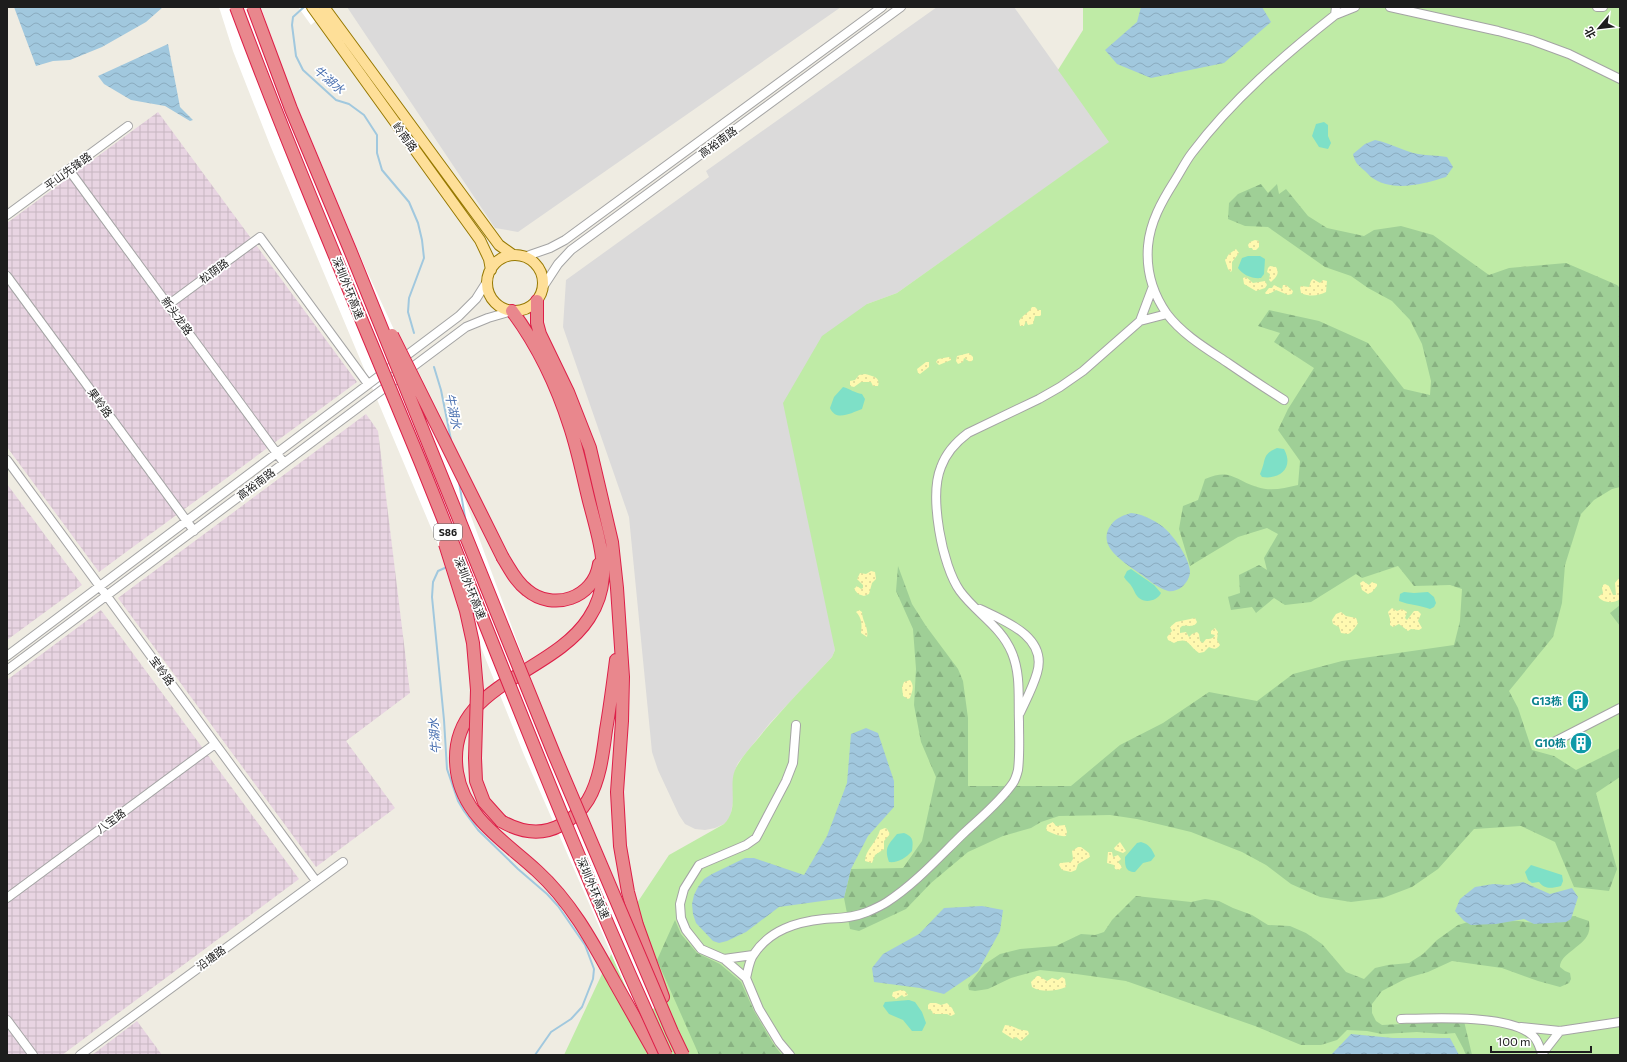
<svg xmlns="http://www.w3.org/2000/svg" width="1627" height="1062" font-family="Commissioner,'Noto Sans SC',sans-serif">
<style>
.residential{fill:#dbdada}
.industrial{fill:url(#industrial-grid)}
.grass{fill:#bfeba6}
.forest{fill:url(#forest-firs)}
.sand{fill:url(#sand-dots)}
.pitch{fill:#7ee0c7}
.water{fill:url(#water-waves)}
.pier{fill:#fff}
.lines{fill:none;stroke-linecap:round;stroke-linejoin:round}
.stream{stroke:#a1c8de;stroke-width:2}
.minor-casing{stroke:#a4a4a4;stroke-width:10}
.major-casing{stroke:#967800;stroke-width:12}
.highway-casing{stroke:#dd1f48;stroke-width:14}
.minor{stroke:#fff;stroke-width:8}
.major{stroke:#fedf98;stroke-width:10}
.highway{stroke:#e9878d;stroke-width:12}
.highway-bridge-casing{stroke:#dd1f48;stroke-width:14;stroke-linecap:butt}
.highway-bridge{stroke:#e9878d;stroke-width:12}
.labels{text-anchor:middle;stroke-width:3.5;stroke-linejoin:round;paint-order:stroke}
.shield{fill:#fff;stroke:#616161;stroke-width:1}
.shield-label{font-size:10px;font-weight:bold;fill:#1d1d1d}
.street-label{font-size:11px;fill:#1d1d1d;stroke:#fff}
.culture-label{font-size:11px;font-weight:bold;fill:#0d838f;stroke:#fff;text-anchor:end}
.water-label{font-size:12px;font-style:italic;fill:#476eaf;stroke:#fff}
</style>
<defs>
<pattern id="industrial-grid" width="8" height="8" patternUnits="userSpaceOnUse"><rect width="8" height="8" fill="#e8d4e2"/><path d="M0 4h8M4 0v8" fill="none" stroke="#c7b6c1"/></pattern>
<pattern id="forest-firs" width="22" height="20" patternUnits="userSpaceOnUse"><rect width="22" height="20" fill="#9fcf96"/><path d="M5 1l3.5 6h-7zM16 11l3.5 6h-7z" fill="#88b181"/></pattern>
<pattern id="sand-dots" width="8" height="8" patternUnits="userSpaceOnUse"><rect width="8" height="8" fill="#fff9b0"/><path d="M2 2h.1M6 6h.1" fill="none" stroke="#dad597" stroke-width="1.8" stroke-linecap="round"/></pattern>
<pattern id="water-waves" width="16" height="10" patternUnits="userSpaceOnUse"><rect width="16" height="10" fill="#a1c8de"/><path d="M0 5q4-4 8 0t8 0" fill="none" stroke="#8aabbe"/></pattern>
</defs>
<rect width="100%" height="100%" fill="#efece2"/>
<path class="residential" d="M347,7h494l-323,225 -23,-4z
M937,7h77l96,135 -213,151 -30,11 -33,338 1,8 -3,7 -62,66 -32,40 -3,7 -2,16 1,12 -4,20 -6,6 -9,4 -10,2 -10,-1 -10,-5 -6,-9 -21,-45 -6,-18 -23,-235 -66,-190 3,-47 143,-103 -3,-6z"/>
<path class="industrial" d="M158,112l199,270 -258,190 -92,-125v-224z
M366,414l12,17 32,262 -64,48 49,67 -79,59 -198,-269z
M7,484l75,101 -75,55z
M101,610l198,269 -237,176h-55v-375z
M137,1021l25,34h-70z"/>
<path class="grass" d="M1083,7h537v1048h-1056l67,-143 38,-57 55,-31c17,-17 2,-40 13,-58 5,-9 12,-17 19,-25 23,-29 50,-56 76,-84l3,-7 -52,-247 39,-67 45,-32 30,-11 212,-151 -51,-72 25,-40z"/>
<path class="forest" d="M1261,184l7,9 9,-9 2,10 7,-5 22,27 19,12 37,8 10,-6 27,-4 32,9 56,40 20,-7 57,-5 51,22 3,3v199l-8,2 -18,11 -13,14 -16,51 -3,38 -9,34 -44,54 9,17 14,42 22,6 22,14 44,-22v29l-24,16 21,76 -8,22 -35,-4 -19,-45 -34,-16 -47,3 -36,40 -26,18 -29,11 -32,4 -31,-5 -29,-13 -25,-19 -24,-13 -51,-20 -54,-13 -27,-4 -51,1 -18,6 -10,6 -28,8 -35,16 -37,31 -25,26 -47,22 -9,-2 -6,-31 7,-29 52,-1 19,-27 14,-64 -15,-35 -7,-37 2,-36 -3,-40 -17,-38 2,-25 14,38 14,22 32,43 5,12 5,37v68h103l49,-41 43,-22 46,-31 48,9 36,-27 49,-13 112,-16 6,-24 2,-32 -12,-4 -36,1 -16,-20 -36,12 -6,-4 -45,28 -26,3 -11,-7 -18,15 -4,-6 -21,3 -3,-13 12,-4 -1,-18 20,-10 8,5 -3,-12 14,-24 -11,-6 -29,9 -48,29 -11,-37 4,-23 15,-6 7,-21c26,-11 29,1 52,8 14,5 27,1 41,-2l2,-24 -22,-31 10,-21 26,-41 -40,-26 6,-9 -22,-7 11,-16 50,11 49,22 36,46 26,6 1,-14 -9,-37 -12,-24 -18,-19 -24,-13 -17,-12 -26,-9 -57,-40 -23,-1 -17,-7 1,-16 9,-9z
M1620,605v21l-10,-13z
M1136,896l55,6 14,-3 14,2 14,7 19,7 16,10 22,1 16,7 16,11 24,28 18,7 11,-11 13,-3 21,-2 14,-9 14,-14 21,-15 10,-3 51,-1 16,2 39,-7 15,5c0,3 1,7 0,10 -3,15 -29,22 -29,36l5,4 5,2 1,6 -2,4 -9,4 -22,-6 -36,-13 -50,-7 -24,11 -21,6 -25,13 -10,13v9l4,8 6,4 82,-4 8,34h-6l-3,-7 -8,-15 -12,1 -26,-2 -35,2 -15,-3 -20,-1 -10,10 -16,5h-20l-46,-19 -129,-45 -57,-8 -29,-3 -29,8 -23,11 -13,2 -6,-1 -1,-5 17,-21 15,-10 20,-5 36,-3 25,-12 14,1 9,-3 8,-12z
M675,920l6,14 16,19 23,11 21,18 13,29 20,34 8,10h-83l-42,-95z"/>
<path class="sand" d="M1255,240l4,1v6l-3,3h-3l-1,-2h-3l-1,-3 2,-3z
M1236,249l3,4 -7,9v8l-1,2 -3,-3 -3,-9 4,-6z
M1270,266l6,1c4,7 0,10 -5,15l-2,-2 1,-6 -3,-2 1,-4z
M1246,277l7,6 12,-2 2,4 -2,3 -9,3 -12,-7 -1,-6z
M1313,279l7,4 3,-3 4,1 -1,11c-8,4 -16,5 -25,1l-1,-5 1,-2 8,1 2,-6z
M1274,285l8,4 1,-4h3l7,6 -1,3 -4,1 -12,-5 -7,4h-3l-1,-1 4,-5h3z
M1032,307h3l3,3h3v5l-1,1h-5l-2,8 -5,1 -2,-4 -2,5h-4l-1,-5c3,-6 10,-8 13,-14z
M969,353l4,4v3l-3,2 -6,-4 -1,4 -5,2 -2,-3 1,-5z
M949,357l2,1v2l-12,5 -3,-3 2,-3z
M926,362h3v5l-9,7 -2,-1 -1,-4z
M865,374c7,2 16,3 13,12h-5l-2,-4h-10l-7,5 -4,-1v-5l5,-1 4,-5z
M871,571l4,1 1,7 -4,4 -3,11 -5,2 -6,-2 -4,-5 3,-3 4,3 2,-1v-3l-6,-6 3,-6 6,1z
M1619,578l1,21c-7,5 -16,4 -22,-2l5,-4 -1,-5 1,-3 2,-1 4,2 4,9h3l-1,-12z
M1363,581l6,4 3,-3 5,2v2l-5,6 -4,2 -6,-4 -2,-7z
M1392,608l5,3 5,-2 5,3 -2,6 2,2 7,-9h4l3,3 -3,7 4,7 -3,2 -8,-1 -3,2 -9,-7 -6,3 -3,-2v-6l-2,-7z
M859,610l3,2c0,9 7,15 5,25l-6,-4c1,-8 1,-15 -5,-21z
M1341,612l5,4 10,2 2,5c-2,4 -7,10 -10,11l-7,-1 -2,-6 -6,-3 -1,-4 4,-6z
M1195,618l2,4c-3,6 -9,3 -15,4l-2,2v5l6,-1 3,5 3,-3 5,-2 2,2 1,7 3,2 3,-4c4,0 7,0 9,-4l-4,-1v-3l4,-3 3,4 -1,8 3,5c-4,5 -6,4 -11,2l-5,5 -5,1c-11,-7 -10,-17 -25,-10l-6,-3 -1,-3 5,-6 -2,-4 6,-5z
M910,680c5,6 2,12 0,18l-2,1 -5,-3 -1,-9 2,-5z
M1053,822l3,4 9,-1 2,7 -1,4c-5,1 -16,-3 -20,-6l1,-5z
M885,828l2,1 3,5 -6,7v8l-9,6 -3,8 -7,-2c0,-11 12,-19 15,-31z
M1120,842l6,9 -3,2 -8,-3 -1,-2z
M1078,847h3l8,6 1,4 -12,7 -2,6 -5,2 -9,-2 -3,-5 1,-2 11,-1 2,-3 -1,-8z
M1108,852h4l1,5 5,-2 3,4 -3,3 4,5 -3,3 -4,-1 -1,-4 -7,-2z
M1037,976h2l8,5 5,-3 6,2 4,-3 3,2 1,8c-9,4 -25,6 -34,0l-1,-5z
M901,990l4,1 3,4 -4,2 -2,-2 -6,4 -4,-3 1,-4z
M930,1003h6l5,2 6,-2 5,5 3,6 -4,2 -4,-2h-14l-1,-3 -4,-2v-4z
M1005,1025c7,0 11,4 17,5 2,0 4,0 6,1l1,3 -8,7 -5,-4 -3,2 -11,-7z"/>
<path class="pitch" d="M1324,122l4,3v11l3,7 -3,6 -9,-2 -7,-11 4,-12z
M1248,256h12l5,3 -1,15 -3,4c-9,1 -18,-3 -23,-10l4,-10z
M843,387c7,2 12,6 19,7l3,5 -3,10c-11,4 -26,13 -32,-1l4,-11z
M1277,448l7,1c10,18 -3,31 -22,28l-2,-3c7,-15 1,-19 17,-26z
M1131,569l23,16 7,8c-3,7 -15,11 -22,5 -3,-2 -5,-8 -7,-11 -2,-4 -6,-6 -8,-10l3,-6z
M1404,592l10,1 14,-1 6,5 2,6 -2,4 -4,2c-10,-4 -21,-4 -31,-8l1,-7z
M904,833c10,4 9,8 8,18 -6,7 -14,12 -23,11 -5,-14 -1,-17 8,-28z
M1141,842c8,2 11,7 14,14l-4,5 -8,2 -8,9c-10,0 -10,-7 -10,-15l12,-14z
M1531,865l31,10 1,6 -2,5c-9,2 -16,4 -22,-4l-7,1 -4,-3 -3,-8z
M909,1000l6,2 7,10 4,11 -4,8h-10l-9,-11 -14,-6 -6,-8 2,-4z"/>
<path class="water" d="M14,7h149l-17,15 -44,25 -32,13 -17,1 -17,5z
M1141,7h121l9,15 -47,41 -73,15 -34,-14 -12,-14 32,-28z
M168,44l12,63 13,13 -3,1 -25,-15 -34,-6 -27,-16 -6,-8z
M1375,140c15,3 28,11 43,14 10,2 19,1 29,3l6,10 -7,10c-23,7 -53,16 -75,0 -2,-2 -4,-4 -6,-6 -7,-6 -10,-8 -12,-17l12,-10z
M1131,513c10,1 19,5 28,11 12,7 30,33 31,47 0,7 -4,12 -8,16 -4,3 -10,5 -14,4 -11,-3 -20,-12 -29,-18 -13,-10 -41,-25 -30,-45 5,-9 12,-12 22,-15z
M866,728l12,5 16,48v26l-26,29 -17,33 -7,29 -65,9 -33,25 -19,9 -8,2 -6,-2 -17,-18 -3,-9 -1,-10 2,-9 4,-8 6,-8 8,-5 33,-16h9l50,17 23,-39 20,-53 4,-49z
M1523,882l27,12 22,-6 6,9 -7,22 -5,3 -32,2 -10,-5 -28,5 -25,1 -7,-4 -9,-10 5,-12 15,-12 18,-3 15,1z
M982,906l21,4 -3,21 -22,40 -34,23 -24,-6 -46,-6 -2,-14 11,-14 36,-20 25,-26z
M1351,1034l42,4h57l9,17h-128z"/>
<path class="pier" d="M219,7h42l23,68 81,192 69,149 107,290 126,297 -29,12 -114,-260 -50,-125 -204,-485 -37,-94z
M298,7h33l-20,18z"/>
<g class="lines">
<path class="stream" d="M304,7l-11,10 -1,8 4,31 7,14 33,30 13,4 15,11 13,20v18l5,17 27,32 9,21 4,17 2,18 -15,40 -1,14 6,21
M434,367l7,23 10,50
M459,482l7,41
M447,567l-9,4 -5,11 -1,15 12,123 3,49 11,32 6,10 14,19 40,39 29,25 11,12 27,39 9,24 -1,10 -11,28 -11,12 -20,13 -16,23"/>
<g class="minor-casing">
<path id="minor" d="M1390,7l108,24 33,9 38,14 51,25
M1597,7h6
M1335,15l20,-8
M69,170l215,293
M7,215l121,-89
M524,257l26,-9 15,-8 317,-233
M7,276l187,255
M543,287l15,-23 13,-14 330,-243
M168,305l92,-68 108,147
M1140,321l27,-7
M1284,400c-19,-12 -37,-24 -56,-37 -21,-14 -45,-28 -61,-49 -14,-20 -21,-44 -19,-68 2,-24 14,-45 26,-64 6,-9 11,-20 18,-29 40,-53 91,-97 143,-138l1,-8
M7,460l309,421
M980,609c25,12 68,28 57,64 -4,14 -11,27 -17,40
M7,656l452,-340 17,-17 12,-19
M7,670l459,-343 22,-9 24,-7
M1550,744l70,-36
M7,898l208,-154
M724,959l29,-4
M746,978c2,-7 3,-18 8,-24 16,-24 42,-32 70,-35 14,-1 29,-1 43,-7 7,-3 14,-6 20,-10 28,-18 52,-45 77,-69 16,-15 36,-31 49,-50 2,-3 4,-9 5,-13 2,-16 1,-32 1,-48 -1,-24 2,-47 -7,-69 -11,-27 -36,-40 -52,-62 -18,-25 -31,-95 -19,-124 5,-14 15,-25 27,-34l71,-34 21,-12 23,-16 57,-50 12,-32
M1401,1019c31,-1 110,-5 132,17 4,3 8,14 9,19
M7,1020l26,35
M1521,1027l39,4 60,-9
M1542,1054l18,-23
M80,1055l263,-193
M790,1055l-11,-13 -20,-33 -13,-31 -22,-19 -23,-10 -15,-19 -5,-12 -1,-14 4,-15 15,-24 47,-20 10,-7 30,-57 7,-18 3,-38"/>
</g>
<g class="major-casing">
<path id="major" d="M312,7l168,233 9,19 2,11
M324,7l175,238 14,10
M487 283a28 28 0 1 1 56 0a28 28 0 1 1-56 0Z"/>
</g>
<g class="highway-casing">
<path id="highway" d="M537,301v22l3,11 28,58 22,56 22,94 5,46 6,89 -1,44 -5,71 3,54 8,46 9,33 26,72
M512,311c26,35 45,75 58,116 8,24 13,50 19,74 6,23 15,52 14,75 -1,15 -6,30 -14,42 -38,59 -145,66 -132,154 7,46 49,70 80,99 34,31 55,70 77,110 14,25 28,49 42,74
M503,558c7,11 13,24 24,32 26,22 67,8 72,-26
M501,821c19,11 40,15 60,4 11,-6 21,-15 27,-25 12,-20 15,-47 18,-70 4,-23 7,-47 10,-70"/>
</g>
<use href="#minor" class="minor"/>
<use href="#major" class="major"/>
<use href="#highway" class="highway"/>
<g class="highway-bridge-casing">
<path id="highway-bridge" d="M236,7c57,153 122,303 184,454 80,199 156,399 246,594
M253,7l38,102 59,141 204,504 118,278 11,23
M392,335l111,223
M445,544l21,67 7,32 4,47 -2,68 1,23 8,21 17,19"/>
</g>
<use href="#highway-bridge" class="highway-bridge"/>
</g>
<defs>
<g id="building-disc" transform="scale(1.15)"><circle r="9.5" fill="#0f9aa8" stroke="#fff"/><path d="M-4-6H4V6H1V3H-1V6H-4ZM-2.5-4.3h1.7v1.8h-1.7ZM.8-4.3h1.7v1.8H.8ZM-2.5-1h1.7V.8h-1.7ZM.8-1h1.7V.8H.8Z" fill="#fff"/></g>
</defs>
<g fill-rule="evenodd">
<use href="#building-disc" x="1578" y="701"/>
<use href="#building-disc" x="1581" y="743"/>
</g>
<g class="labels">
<rect class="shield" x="434" y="524" width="28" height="16" rx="3"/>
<g class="shield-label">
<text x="448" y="536">S86</text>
</g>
<g class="street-label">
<text transform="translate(405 137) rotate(54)" y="4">岭南路</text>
<text transform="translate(718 142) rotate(-36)" y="4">高裕南路</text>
<text transform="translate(68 171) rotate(-36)" y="4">平山先锋路</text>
<text transform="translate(214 271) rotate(-36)" y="4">松荫路</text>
<text transform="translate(348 288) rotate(68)" y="4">深圳外环高速</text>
<text transform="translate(177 316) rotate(54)" y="4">新头龙路</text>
<text transform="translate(100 403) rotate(54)" y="4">果岭路</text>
<text transform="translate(256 484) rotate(-37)" y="4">高裕南路</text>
<text transform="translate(470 588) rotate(68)" y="4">深圳外环高速</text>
<text transform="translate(162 671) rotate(54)" y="4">宝岭路</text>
<text transform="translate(111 821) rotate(-36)" y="4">八宝路</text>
<text transform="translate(593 888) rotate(67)" y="4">深圳外环高速</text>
<text transform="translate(211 958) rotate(-36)" y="4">沿塘路</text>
</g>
<g class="culture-label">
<text x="1562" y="705">G13栋</text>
<text x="1566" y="747">G10栋</text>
</g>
<g class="water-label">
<text transform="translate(329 80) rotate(40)" y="4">牛湖水</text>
<text transform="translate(453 411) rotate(78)" y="4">牛湖水</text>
<text transform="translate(435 736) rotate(-95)" y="4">牛湖水</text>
</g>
</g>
<rect width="1627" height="1062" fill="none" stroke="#1d1d1d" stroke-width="16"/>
<g transform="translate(1599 28) rotate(242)" stroke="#ffffff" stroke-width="3" paint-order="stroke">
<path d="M0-3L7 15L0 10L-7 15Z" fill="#1d1d1d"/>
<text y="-6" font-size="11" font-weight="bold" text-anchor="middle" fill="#1d1d1d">北</text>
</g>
<path d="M1491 1046v6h100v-6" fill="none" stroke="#1d1d1d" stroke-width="2"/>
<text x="1497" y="1046" font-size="12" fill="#1d1d1d" stroke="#ffffff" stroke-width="3" paint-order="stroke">100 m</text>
</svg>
